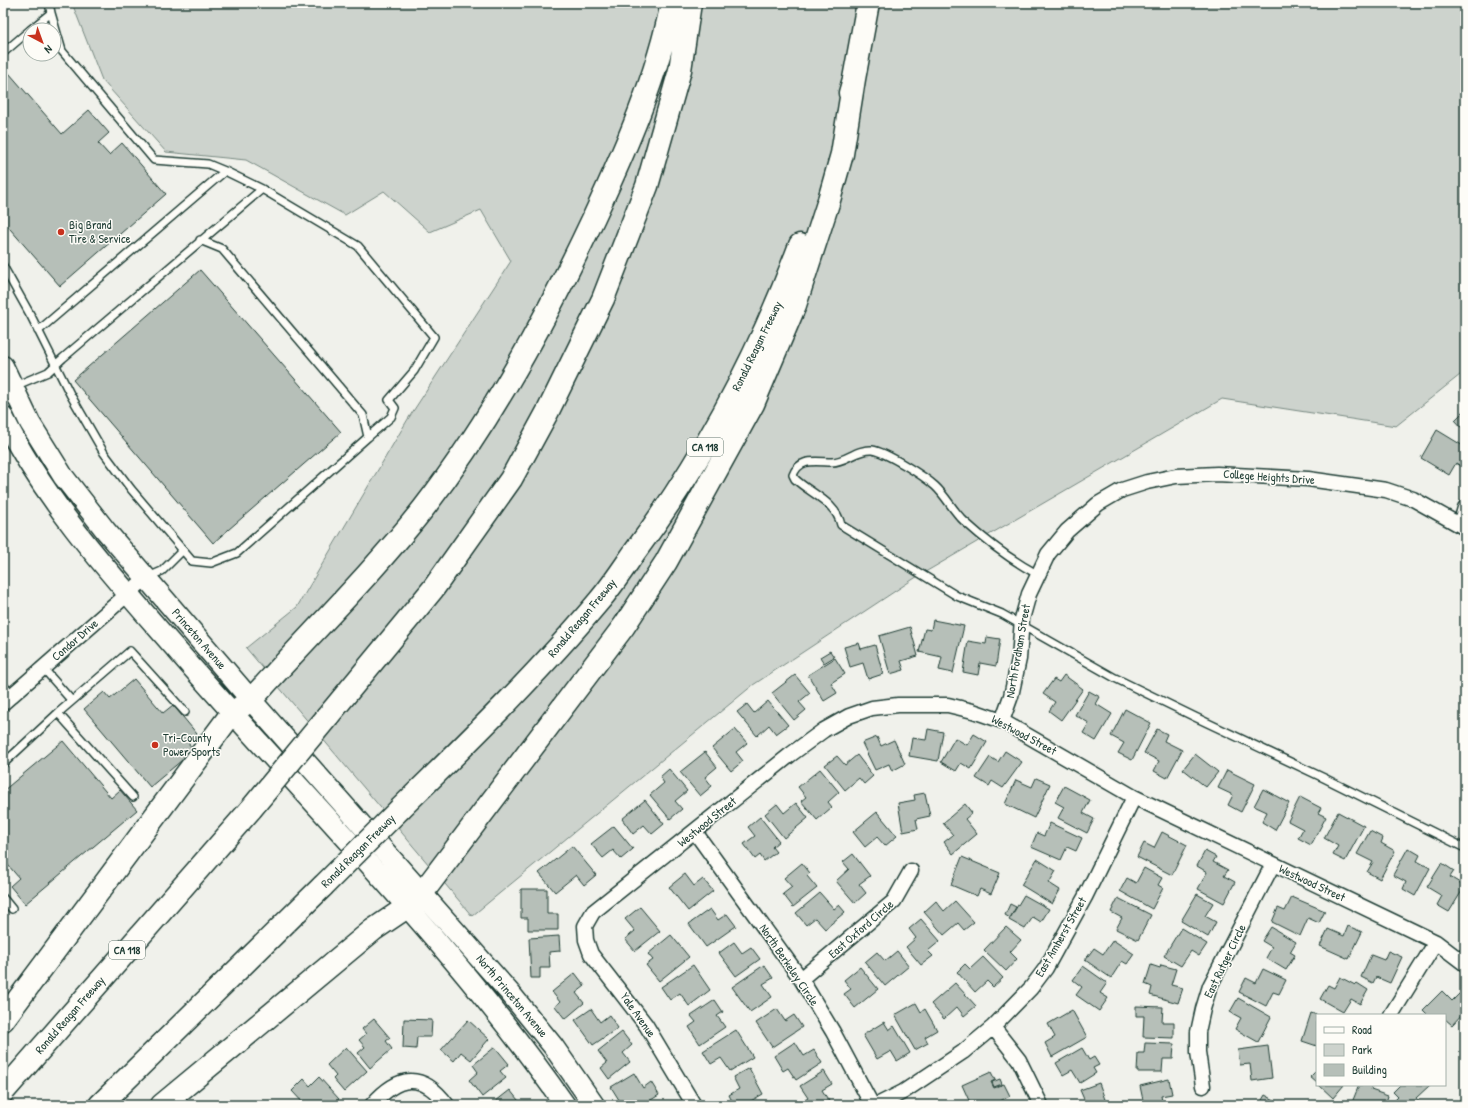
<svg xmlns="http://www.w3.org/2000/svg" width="1468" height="1108" font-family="'Patrick Hand',sans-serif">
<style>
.green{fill:#cdd3cd;stroke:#768880}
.building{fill:#b6bfb8;stroke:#1f3d34}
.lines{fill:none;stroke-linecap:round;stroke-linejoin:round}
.lane-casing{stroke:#1f3d34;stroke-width:10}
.street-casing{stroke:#1f3d34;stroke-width:17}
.secondary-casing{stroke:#1f3d34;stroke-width:23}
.highway-casing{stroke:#1f3d34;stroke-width:25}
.lane{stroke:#fdfcf7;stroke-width:7}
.street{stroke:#fdfcf7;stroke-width:14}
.secondary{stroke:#fdfcf7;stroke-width:20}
.highway{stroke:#fdfcf7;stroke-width:22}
.highway-bridge-casing{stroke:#1f3d34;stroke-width:25;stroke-linecap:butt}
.highway-bridge{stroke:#fdfcf7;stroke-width:22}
.poi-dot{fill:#c8321e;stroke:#fdfcf7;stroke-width:1.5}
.labels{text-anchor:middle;stroke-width:3;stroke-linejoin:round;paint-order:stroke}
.shield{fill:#fdfcf7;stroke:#62766e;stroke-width:1}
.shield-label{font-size:11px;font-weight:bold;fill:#1f3d34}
.poi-label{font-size:12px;fill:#1f3d34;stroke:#fdfcf7;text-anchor:start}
.street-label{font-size:12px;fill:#1f3d34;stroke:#fdfcf7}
</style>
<rect width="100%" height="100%" fill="#f0f1eb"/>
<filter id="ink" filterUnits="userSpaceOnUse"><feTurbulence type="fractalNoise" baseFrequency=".025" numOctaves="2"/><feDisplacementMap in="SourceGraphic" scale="8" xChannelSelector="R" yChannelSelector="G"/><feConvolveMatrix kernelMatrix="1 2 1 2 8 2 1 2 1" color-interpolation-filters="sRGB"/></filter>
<g filter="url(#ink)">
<path class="green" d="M72,3h1393v368l-69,55 -174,-27 -307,179 -162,107 -281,231 -226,-268 51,-41 111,-188 103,-158 -30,-51 -51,22 -46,-41 -39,24 -99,-55 -80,-8 -64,-72z"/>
<path class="building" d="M9,73l53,61 27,-24 20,23 -11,10 11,12 13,-12 44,51 -106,92 -57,-65v-143z
M200,270l141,162 -128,111 -140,-163z
M1465,410v21l-10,-11z
M1437,430l28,17v12l-4,7 -5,-3 -7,12 -28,-17z
M933,620l31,6 -11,47 -14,-3 3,-13 -23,-5 6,-23 6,1z
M910,627l8,29 -17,5 3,9 -14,4 -11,-38z
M987,637l13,2 -4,27 -16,-3 -2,12 -15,-3 5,-31 18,3z
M859,643l2,6 14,-4 8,29 -15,5 -5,-16 -13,4 -6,-20z
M830,651l4,6 -10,6 -4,-6z
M835,658l10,16 -14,9 6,10 -13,8 -16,-26z
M795,675l15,18 -11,9 7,8 -12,10 -22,-27z
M1064,675l19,14 -22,31 -12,-9 6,-9 -12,-8 11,-15 5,3z
M134,679l29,34 10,-8 24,29 -9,9 6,7 -44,37 -66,-78 20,-17 6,7z
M1089,691l11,6 -4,7 16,10 -16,27 -13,-8 6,-10 -14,-8z
M768,701l20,24 -12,9 -7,-9 -12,11 -20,-24 10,-8 7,9z
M1125,709l26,14 -19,37 -14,-7 6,-10 -13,-7z
M735,729l12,14 -11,9 7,9 -12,10 -19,-23z
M928,729l15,3 -5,29 -29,-5 3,-18 14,2z
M1157,729l10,5 -3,7 18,9 -15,28 -13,-7 5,-10 -15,-8z
M974,734l13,8 -16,27 -10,-6 -5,8 -15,-9 14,-24 12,7z
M877,737l4,9 13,-6 11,24 -13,7 -3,-7 -14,6 -13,-27z
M63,741l48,57 9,-8 17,20 -112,94 -15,-18 9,-8 -16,-19v-68z
M1005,751l17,11 -19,26 -11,-7 -3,5 -13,-8 14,-21 8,5z
M705,752l12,15 -12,10 7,9 -12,10 -20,-24z
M1195,754l23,18 -12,15 -23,-18z
M857,755l16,21 -9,8 -5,-6 -14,12 -20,-25 12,-9 8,9z
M669,769l18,22 -12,10 7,8 -12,10 -20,-24 14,-12 -4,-6z
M820,769l19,23 -11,10 4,5 -15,13 -16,-19 5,-4 -8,-10z
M1227,770l28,14 -14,28 -13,-7 5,-10 -15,-7z
M1036,778l14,6 -16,34 -29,-14 11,-24 16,7z
M1064,786l26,14 -7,13 11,6 -7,14 -29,-15 6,-11 -9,-5z
M1263,789l26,14 -14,27 -13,-8 5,-10 -13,-6z
M925,793l5,23 -14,3 2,10 -15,3 -5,-29 17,-3 -1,-5z
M1300,797l21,11 -3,5 8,4 -15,28 -13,-7 5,-9 -15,-8z
M645,800l19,24 -12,10 -8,-9 -11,9 -11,-15z
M796,803l12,15 -24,20 -19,-24 12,-10 7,9z
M965,804l7,9 -7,6 12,15 -24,20 -9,-12 9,-7 -10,-12z
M877,812l20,24 -12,10 -8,-9 -12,10 -12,-15z
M1338,812l26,14 -19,35 -12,-6 5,-9 -14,-8z
M760,817l19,24 -7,6 4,5 -12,9 -4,-6 -5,4 -11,-15 11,-8 -7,-9z
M1050,823l32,15 -6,13 -9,-4 -6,13 -30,-13 6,-14 7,3z
M614,826l19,23 -12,10 -8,-9 -10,8 -12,-14z
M1370,831l13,7 -2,5 14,8 -15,28 -13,-7 6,-10 -16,-8z
M1162,832l25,13 -15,30 -35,-18 7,-14 10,5z
M572,846l24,29 -12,10 -8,-10 -21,17 -16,-19z
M1408,848l12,7 -3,6 13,7 -15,28 -12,-7 3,-7 -13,-7z
M1205,851l11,6 -3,5 15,8 -4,6 11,6 -11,21 -26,-14 9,-17 -10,-6z
M853,854l17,22 -11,8 7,9 -11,10 -19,-22 13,-12 -6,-7z
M962,857l38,16 -9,21 -11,-5 -3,7 -26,-11z
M1037,859l19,12 -7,12 11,7 -8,14 -31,-19z
M802,863l8,10 -3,3 10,12 -24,19 -10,-13 9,-7 -8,-9z
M1442,863l12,8 -4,6 15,9 -16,26 -12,-7 5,-9 -15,-9z
M1144,868l18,10 -4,7 5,3 -11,21 -32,-18 7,-13 9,5z
M685,874l9,12 9,-7 10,12 -25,20 -19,-24z
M521,889h26v25h11v16h-30v-12h-7z
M820,893l14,16 5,-4 6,7 -20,17 -10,-11 -9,7 -10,-12z
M1197,894l16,9 -8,13 11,6 -8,15 -27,-16z
M1024,895l25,14 -8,13 -8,-5 -8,12 -16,-9z
M1292,897l33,14 -6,12 -11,-5 -8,18 -28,-14 6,-14 7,3z
M1118,898l33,17 -13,25 -22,-11 6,-11 -11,-6z
M936,901l8,10 11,-10 19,21 -10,8 -6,-7 -14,12 -20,-23z
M1010,904l6,3 -6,11 -5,-3z
M640,907l20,24 -25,20 -10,-12 10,-8 -10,-12z
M710,909l8,11 9,-6 9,12 -30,21 -17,-23z
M921,919l19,22 -12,10 5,5 -12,9 -15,-18 10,-9 -7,-9z
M1348,926l14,6 -13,27 -29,-13 8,-17 16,7z
M1006,927l15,13 -11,12 7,7 -11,12 -22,-21z
M1271,927l25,15 -6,10 5,3 -9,15 -20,-12 6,-11 -10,-6z
M1181,928l26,16 -8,12 -8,-5 -10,15 -17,-10z
M671,935l18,22 -30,24 -13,-16 7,-5 -5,-6z
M559,936l1,15 -11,1 1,16h-10v10h-9l-2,-40z
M1113,940l21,14 -7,10 -5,-3 -11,17 -26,-18 9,-12 9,6z
M734,942l8,11 9,-6 9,12 -24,17 -17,-23z
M897,951l12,15 -24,20 -20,-24 12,-10 8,9z
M1388,951l14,6 -12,26 -14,-6 -3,6 -12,-6 10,-22 13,5z
M983,957l20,21 -10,9 -6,-6 -12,11 -18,-20 8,-8 5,5z
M693,965l17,25 -21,16 -9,-13 -10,7 -9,-13z
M764,965l9,13 -10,6 9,13 -22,15 -18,-25z
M1151,965l9,3 1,-3 15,4 -5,16 12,3 -5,15 -28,-8 2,-8 -7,-3z
M1083,966l24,17 -7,10 8,5 -9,13 -23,-16 6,-8 -9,-7z
M860,967l18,22 -23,19 -11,-14 7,-5 -7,-9z
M1263,969l23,11 -7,14 -6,-2 -7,14 -27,-14 7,-14 10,5z
M575,973l10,13 -9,7 8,10 -19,16 -10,-13 5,-4 -8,-10z
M1340,977l15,8 2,-2 11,7 -8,14 -9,-5 -8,13 -23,-13 8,-14 6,3z
M955,983l21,23 -12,10 -7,-9 -13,12 -13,-15z
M1442,991l10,10 9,-9 4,4v15l-13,14 -7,-6v-4h-17l-5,-5z
M1238,998l33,19 -13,25 -23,-13 6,-11 -11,-6z
M715,1000l8,12 -6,4 8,11 -25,17 -11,-17 7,-5 -5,-6z
M916,1003l5,9 4,-3 12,21 -12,7 3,6 -13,7 -20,-35z
M1136,1006l27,1 -1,15h12v16l-31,-1 1,-21h-8z
M591,1009l9,13 9,-7 9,13 -25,17 -18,-25z
M777,1009l8,12 9,-6 8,12 -30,20 -16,-24z
M1072,1010l15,27 -35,20 -7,-14 10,-6 -7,-13z
M1311,1013l6,2v31l-15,-5z
M374,1019l16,19 -4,3 6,8 -22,19 -12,-15 7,-6 -6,-7 7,-6 -4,-5z
M404,1019l28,1 -1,17h-14l-1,12 -13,-1z
M468,1020l21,19 -18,21 -10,-8 -7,9 -13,-11z
M884,1022l5,8 5,-4 16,27 -13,8 -6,-10 -14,8 -14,-24z
M736,1030l17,27 -23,14 -9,-13 -10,6 -8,-13z
M622,1032l10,13 -9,8 7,9 -21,17 -8,-11 6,-5 -9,-12z
M795,1042l9,14 10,-6 8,13 -26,17 -8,-12 -5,3 -9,-15z
M1145,1043l29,1 -1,15h-10l-1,13h-25l1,-19h6z
M1268,1046l4,32 -20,3 -2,-17 -10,1 -2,-15z
M346,1047l21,24 -23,21 -11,-13 3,-3 -9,-11z
M495,1047l14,17 -9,7 6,7 -24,19 -13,-17 9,-8 -5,-7z
M1082,1048l7,12 5,-3 5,8 -6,3 3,5 -16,10 -8,-13 -9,5 -7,-12z
M749,1068l14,26 -14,8 2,3h-17l-5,-10 10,-6 -6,-12z
M1317,1070v13l-7,-6z
M824,1071l8,13 -10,6 7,11 -6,4h-20l-2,-2 7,-5 -8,-12z
M991,1072l4,8 -4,2 3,6 10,-4 6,12 -18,9h-21l-9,-20z
M634,1073l9,15 8,-6 8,13 -16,10h-13l-3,-5 -6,3 -10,-16z
M319,1077l20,22 -7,6h-9l-4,-4 -4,4h-10l-13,-14 12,-12 6,7z
M1000,1079l2,5 -8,3 -2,-5z
M1169,1079l3,15 -11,2 2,9h-19l-4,-19z
M1099,1083l8,22h-23l2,-1 -6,-14z
M1319,1085h25l-11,13z
M1359,1085h14l-2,5 17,6 -3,9h-34z
M1400,1085h30l-14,13 4,5 -2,2h-22l-3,-3 5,-5 -5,-5z
M510,1090l12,15h-23l-3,-4z
M1265,1095l17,9 -1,1h-22z"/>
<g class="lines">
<g class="lane-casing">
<path id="lane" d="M30,30l21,-17 -2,-10
M3,53l27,-23
M262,189l96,57 76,91 -20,34 -25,29 6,8 -4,9 -23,20
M3,266l28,50 39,78 34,59 27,36 61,72 19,2 26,-10 131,-116 -5,-22 -141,-166 -22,-9
M38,331l187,-160 -17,-7 -54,-4 -92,-109 -11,-38
M3,391l45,-19 15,-14 199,-169 -37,-18
M1037,574c-26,-14 -51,-33 -73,-53 -11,-10 -18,-25 -29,-35 -11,-10 -49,-34 -63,-36 -16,-1 -26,12 -40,12 -16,0 -32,-5 -39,13l2,4c16,15 41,23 46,46l116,71 45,18 113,64 80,39 129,61 141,70
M148,577l14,-6 20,-20
M43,668l29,33 58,-50 55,61
M3,685l9,10
M58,713l14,-12
M3,764l55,-51 75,84
M3,898l9,11"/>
</g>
<g class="street-casing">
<path id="street" d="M1460,525l5,-17
M3,703l143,-125
M1002,721l9,-25 8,-37 3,-40 7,-25 19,-40 19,-23 31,-27 24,-14 25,-8 29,-6 41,-2 91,5 78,11 27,9 52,29
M695,832l106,147 32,53 39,73
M801,979l93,-78 17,-30
M1391,1015l45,-73
M993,1027l26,33 22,45
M1203,1086l-5,-34v-20l5,-23 7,-23 63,-122
M372,1105c26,-30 50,-34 75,0
M694,1105l-48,-80 -55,-71 -5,-14 -1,-14 8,-14 197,-157 34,-25 25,-14 23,-8 26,-3h50l25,6 29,10 132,76 302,145 29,22
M877,1105l26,-13 60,-40 30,-25 38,-39 15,-20 39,-71 49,-100"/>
</g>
<g class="secondary-casing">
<path id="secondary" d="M3,366l27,57 33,53 43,55 145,169 259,293 43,53 41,59
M3,417c44,89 114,164 179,239 129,148 270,287 383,449"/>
</g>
<g class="highway-casing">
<path id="highway" d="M850,93l4,-14 14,-76
M328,716l105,-127 78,-110 37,-68 55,-112 44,-113 33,-116 10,-67
M400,809c68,-67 137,-134 199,-208 13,-15 24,-32 35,-48 70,-94 125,-198 166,-308
M3,1020l229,-307 19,-13c57,-64 119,-124 172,-191 69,-89 123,-190 171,-292 32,-69 63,-139 78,-214
M3,1092l248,-283
M100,1105l223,-219
M162,1105l211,-175 34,-23 16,-15 201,-266 42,-64 87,-158 42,-99 34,-105 13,-46 12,-75"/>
</g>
<use href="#lane" class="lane"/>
<use href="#street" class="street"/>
<use href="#secondary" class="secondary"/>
<use href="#highway" class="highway"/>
<g class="highway-bridge-casing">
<path id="highway-bridge" d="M251,809l77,-93
M323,886l77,-77"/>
</g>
<use href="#highway-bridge" class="highway-bridge"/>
</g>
</g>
<g class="poi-dot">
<circle cx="61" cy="232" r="4"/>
<circle cx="155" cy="745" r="4"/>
</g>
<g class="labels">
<g class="shield">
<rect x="687" y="438" width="36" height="18" rx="3"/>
<rect x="109" y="941" width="36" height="18" rx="3"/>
</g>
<g class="shield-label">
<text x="705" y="451">CA 118</text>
<text x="127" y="954">CA 118</text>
</g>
<g class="poi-label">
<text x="69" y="229">Big Brand<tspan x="69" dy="14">Tire &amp; Service</tspan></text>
<text x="163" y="742">Tri-County<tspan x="163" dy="14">Power Sports</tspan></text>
</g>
<g class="street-label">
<text transform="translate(757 346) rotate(-64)" y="4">Ronald Reagan Freeway</text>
<text transform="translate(1269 477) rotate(4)" y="4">College Heights Drive</text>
<text transform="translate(582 618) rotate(-50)" y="4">Ronald Reagan Freeway</text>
<text transform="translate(199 639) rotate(49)" y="4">Princeton Avenue</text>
<text transform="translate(75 640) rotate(-41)" y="4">Condor Drive</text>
<text transform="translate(1018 651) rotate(-80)" y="4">North Fordham Street</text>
<text transform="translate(1024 735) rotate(28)" y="4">Westwood Street</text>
<text transform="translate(707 822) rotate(-39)" y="4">Westwood Street</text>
<text transform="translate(358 851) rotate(-45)" y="4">Ronald Reagan Freeway</text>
<text transform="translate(1312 883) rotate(25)" y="4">Westwood Street</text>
<text transform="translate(861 929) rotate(-41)" y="4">East Oxford Circle</text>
<text transform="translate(1061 937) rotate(-60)" y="4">East Amherst Street</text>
<text transform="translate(1225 961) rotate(-64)" y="4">East Rutger Circle</text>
<text transform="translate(789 965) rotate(56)" y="4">North Berkeley Circle</text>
<text transform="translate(512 996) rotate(50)" y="4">North Princeton Avenue</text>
<text transform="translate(70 1015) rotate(-49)" y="4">Ronald Reagan Freeway</text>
<text transform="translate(638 1015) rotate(55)" y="4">Yale Avenue</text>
</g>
</g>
<rect width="1468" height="1108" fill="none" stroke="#fdfcf7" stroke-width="16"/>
<rect x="8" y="8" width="1452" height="1092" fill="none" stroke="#1f3d34" stroke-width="1.5" filter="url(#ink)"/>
<rect x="1316" y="1014" width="130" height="72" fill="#fdfcf7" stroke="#a4b0a9"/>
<rect x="1324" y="1027" width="20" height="6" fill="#fdfcf7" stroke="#a4b0a9"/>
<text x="1352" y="1034" font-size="12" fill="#1f3d34">Road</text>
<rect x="1324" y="1044" width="20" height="12" fill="#cdd3cd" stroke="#a4b0a9"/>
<text x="1352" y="1054" font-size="12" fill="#1f3d34">Park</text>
<rect x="1324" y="1064" width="20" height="12" fill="#b6bfb8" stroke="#a4b0a9"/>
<text x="1352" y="1074" font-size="12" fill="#1f3d34">Building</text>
<g transform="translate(42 42) rotate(139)"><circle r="19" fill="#fdfcf7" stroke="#a4b0a9"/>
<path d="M0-3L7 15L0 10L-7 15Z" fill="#c8321e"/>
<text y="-6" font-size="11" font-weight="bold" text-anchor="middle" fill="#1f3d34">N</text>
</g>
</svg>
